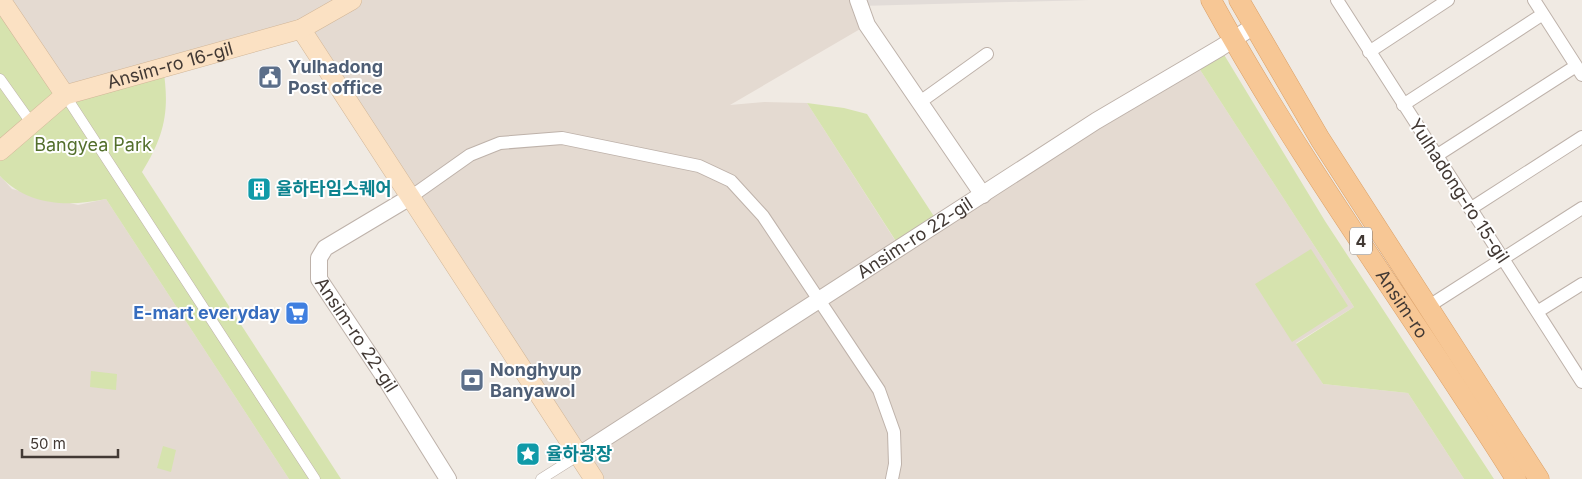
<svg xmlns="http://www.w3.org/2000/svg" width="1582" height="479" font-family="Inter,'Noto Sans KR',sans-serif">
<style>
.residential{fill:#e4dad1}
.industrial{fill:#e2dcd8}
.green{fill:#d6e3ae}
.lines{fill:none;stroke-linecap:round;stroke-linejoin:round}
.pedestrian-casing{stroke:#beb2aa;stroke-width:11}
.minor-casing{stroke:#beb2aa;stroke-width:14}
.tertiary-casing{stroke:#beb2aa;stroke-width:18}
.secondary-casing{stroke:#d1b698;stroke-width:20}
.primary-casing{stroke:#dba067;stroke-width:21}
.pedestrian{stroke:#fff;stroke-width:10}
.minor{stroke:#fff;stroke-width:12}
.tertiary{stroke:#fff;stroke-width:16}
.secondary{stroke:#fbe1c3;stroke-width:19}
.primary{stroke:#f7c795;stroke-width:20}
.labels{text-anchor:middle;stroke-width:4;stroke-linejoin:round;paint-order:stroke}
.shield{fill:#fff;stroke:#7b7471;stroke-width:1}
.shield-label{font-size:16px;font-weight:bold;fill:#423934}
.street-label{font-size:18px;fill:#423934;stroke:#fff}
.service-label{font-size:18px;font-weight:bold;fill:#4e5e75;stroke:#fff;text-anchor:start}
.park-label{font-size:18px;fill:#536f2c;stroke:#fff}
.culture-label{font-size:18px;font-weight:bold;fill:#0d838f;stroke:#fff;text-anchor:start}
.shop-label{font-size:18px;font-weight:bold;fill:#366cbe;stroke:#fff;text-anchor:end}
</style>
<rect width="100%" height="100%" fill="#f0eae3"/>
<path class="residential" d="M0,0h858l9,25 -137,80 34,-3 43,1 93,145 295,-186 159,245 -58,36 27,41 85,9 56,86h-870l-292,-450 -237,66z
M0,176l12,13 66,16 28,-6 183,280h-289z"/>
<path class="industrial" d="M861,0h228l-229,6z"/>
<path class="green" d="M0,15l65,80 98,-28c7,43 2,68 -21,105l199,307h-52l-183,-280c-38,8 -78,7 -106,-23z
M1220,48l105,173 169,258h-30l-56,-86 -85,-9 -27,-40 58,-37 -159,-245z
M807,103l37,5 23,6 72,110 -38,25z
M1311,249l37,57 -56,36 -37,-58z
M91,371l26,3 -1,16 -26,-3z
M163,446l13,4 -5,22 -14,-4z"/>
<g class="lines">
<g class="pedestrian-casing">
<path id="pedestrian" d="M0,79l32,45
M65,95l250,384
M541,479l38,-24"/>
</g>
<g class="minor-casing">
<path id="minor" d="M1337,0l245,382
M1534,0l48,75
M1369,52l79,-52
M920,102l67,-48
M1403,105l140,-91
M1436,156l140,-90
M412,196l58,-41 30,-12 62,-5 137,28 32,15 32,35 116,174 15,42 1,32 -3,15
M1470,209l112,-72
M1429,306l153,-98
M1537,312l45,-28"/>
</g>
<g class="tertiary-casing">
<g id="tertiary">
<path d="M858,0l9,25 116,170"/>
<path id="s1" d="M412,196l-87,52 -6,10v21l66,99 63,101"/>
<path id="s2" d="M579,455l517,-334 124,-73 34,-22"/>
</g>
</g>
<g class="secondary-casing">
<g id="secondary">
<path d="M1,0l64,95"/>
<path d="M301,29l293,450"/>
<path id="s3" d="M0,151l65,-56 236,-66 51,-29"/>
</g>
</g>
<g class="primary-casing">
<g id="primary">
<path id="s4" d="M1211,0c91,166 205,319 305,479"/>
<path d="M1239,0l81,139 219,340"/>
</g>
</g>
<use href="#pedestrian" class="pedestrian"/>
<use href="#minor" class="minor"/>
<use href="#tertiary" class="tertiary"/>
<use href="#secondary" class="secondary"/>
<use href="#primary" class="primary"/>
</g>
<defs>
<g id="civic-square" transform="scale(1.25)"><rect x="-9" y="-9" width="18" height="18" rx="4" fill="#5c6f8a" stroke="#fff"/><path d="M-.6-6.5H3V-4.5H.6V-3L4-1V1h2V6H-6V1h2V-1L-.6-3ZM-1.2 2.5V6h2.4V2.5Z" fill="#fff"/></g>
<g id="building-square" transform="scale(1.25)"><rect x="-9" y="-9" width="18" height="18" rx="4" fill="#0f9aa8" stroke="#fff"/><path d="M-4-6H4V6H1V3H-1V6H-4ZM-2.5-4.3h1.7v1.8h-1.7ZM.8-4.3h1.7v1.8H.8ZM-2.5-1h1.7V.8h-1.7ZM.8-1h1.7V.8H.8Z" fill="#fff"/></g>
<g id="supermarket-square" transform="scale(1.25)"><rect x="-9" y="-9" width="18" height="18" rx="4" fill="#3f7fe0" stroke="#fff"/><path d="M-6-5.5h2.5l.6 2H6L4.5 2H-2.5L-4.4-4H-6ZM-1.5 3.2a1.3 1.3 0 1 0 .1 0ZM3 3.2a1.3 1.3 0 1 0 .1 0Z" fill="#fff"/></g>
<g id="bank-square" transform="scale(1.25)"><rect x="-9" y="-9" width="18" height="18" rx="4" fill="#5c6f8a" stroke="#fff"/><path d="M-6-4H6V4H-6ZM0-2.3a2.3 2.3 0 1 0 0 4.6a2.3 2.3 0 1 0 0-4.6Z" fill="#fff"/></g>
<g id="sight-square" transform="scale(1.25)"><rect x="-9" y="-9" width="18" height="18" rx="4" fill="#0f9aa8" stroke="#fff"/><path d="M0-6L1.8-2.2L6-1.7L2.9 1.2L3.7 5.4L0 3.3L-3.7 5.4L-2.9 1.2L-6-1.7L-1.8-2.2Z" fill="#fff"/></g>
</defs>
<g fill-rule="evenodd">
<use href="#civic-square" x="270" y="77"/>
<use href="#building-square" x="259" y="189"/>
<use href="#supermarket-square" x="297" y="313"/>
<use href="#bank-square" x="472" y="380"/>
<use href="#sight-square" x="528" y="454"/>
</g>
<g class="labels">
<rect class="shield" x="1350" y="227.5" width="22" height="27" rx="4"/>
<g class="shield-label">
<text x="1361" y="247">4</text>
</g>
<g class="street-label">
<text dy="6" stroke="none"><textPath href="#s3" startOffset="195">Ansim-ro 16-gil</textPath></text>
<text transform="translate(1459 191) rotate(57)" y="6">Yulhadong-ro 15-gil</text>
<text dy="6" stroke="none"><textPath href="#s2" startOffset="400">Ansim-ro 22-gil</textPath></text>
<text dy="6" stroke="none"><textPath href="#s4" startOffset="359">Ansim-ro</textPath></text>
<text dy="6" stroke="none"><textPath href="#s1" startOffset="201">Ansim-ro 22-gil</textPath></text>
</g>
<g class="service-label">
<text x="288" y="73">Yulhadong<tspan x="288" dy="21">Post office</tspan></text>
<text x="490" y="376">Nonghyup<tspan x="490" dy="21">Banyawol</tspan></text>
</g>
<g class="park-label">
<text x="93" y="151">Bangyea Park</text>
</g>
<g class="culture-label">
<text x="276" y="195">율하타임스퀘어</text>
<text x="546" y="460">율하광장</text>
</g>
<g class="shop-label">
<text x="280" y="319">E-mart everyday</text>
</g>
</g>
<path d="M22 449v8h96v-8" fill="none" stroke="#423934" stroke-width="2.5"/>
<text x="30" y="449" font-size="15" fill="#423934" stroke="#ffffff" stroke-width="4" paint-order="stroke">50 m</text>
</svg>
